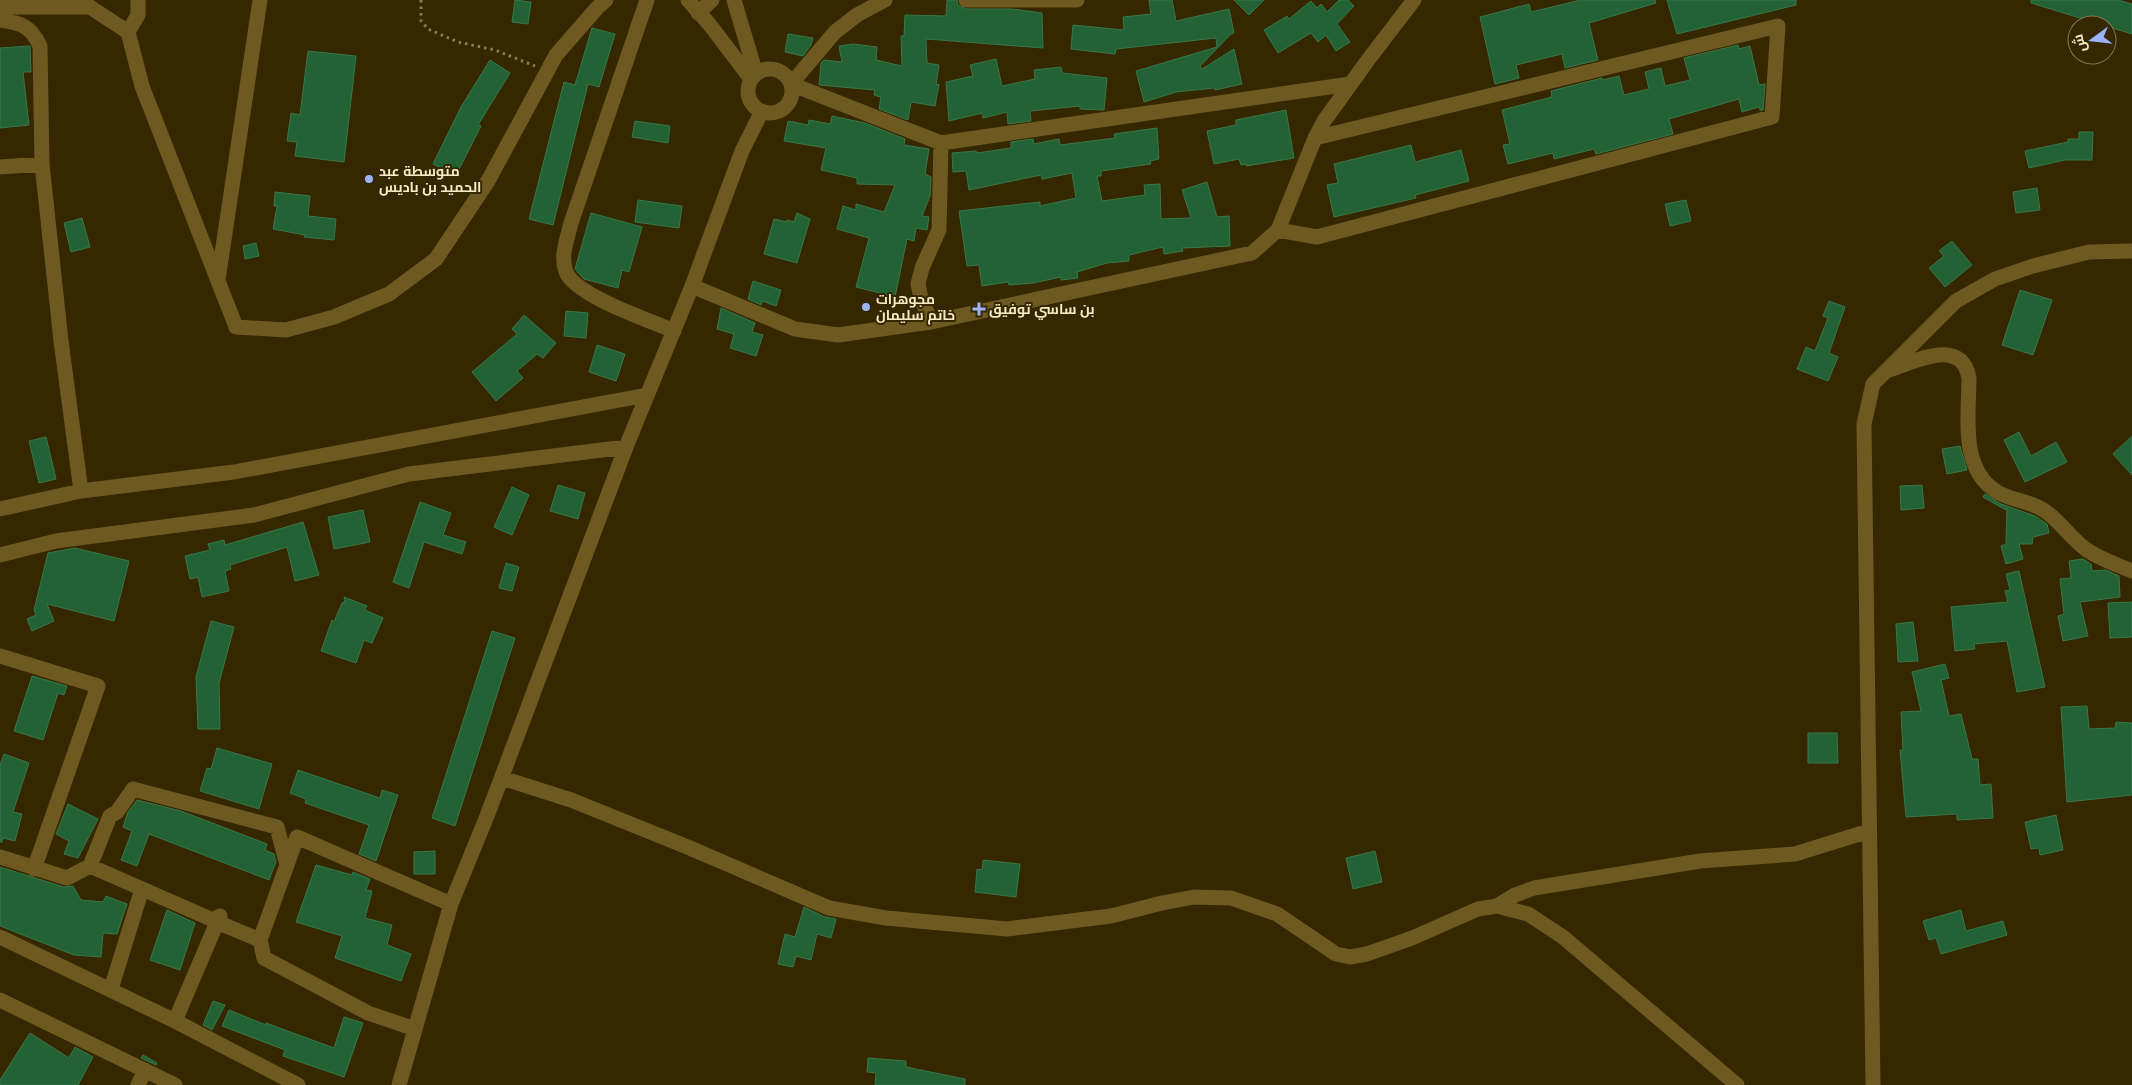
<svg xmlns="http://www.w3.org/2000/svg" width="2132" height="1085" font-family="'Noto Serif',Cairo,serif">
<style>
.building{fill:#236234;stroke:#397748}
.lines{fill:none;stroke-linecap:round;stroke-linejoin:round}
.path{stroke:#887b54;stroke-width:3;stroke-dasharray:2.5 4;stroke-linecap:butt}
.minor{stroke:#6e5a20;stroke-width:15}
.poi-dot{fill:#9cb4fd;stroke:#352800;stroke-width:2}
.labels{text-anchor:middle;stroke-width:4;stroke-linejoin:round;paint-order:stroke}
.poi-label{font-size:14px;font-weight:bold;fill:#f7eac6;stroke:#352800;text-anchor:start}
</style>
<rect width="100%" height="100%" fill="#352800"/>
<path class="building" d="M515,0l16,2 -3,22 -16,-2z
M947,0h10l1,5 8,4h46l30,4 1,35 -117,-9 1,24 12,2 -3,20 3,-1 -4,22 -24,-4 -3,18 -29,-11 2,-12 -7,-2 1,-5 -56,-5 2,-22 3,-3 18,2 -3,-16 14,-2 24,3 -1,13 26,6 -1,-30h3l1,-21 41,1z
M1149,0h23l4,21 53,-12 5,24 -3,1 -31,32 2,3 32,-20 8,35 -27,6 -1,-2 -38,4 -32,10 -8,-31 81,-24 -1,-9 -100,11 -1,5 -44,-5 2,-24 51,5 -1,-13 28,-3z
M1234,0h30l-15,15z
M1339,0h9l6,6 -17,18 13,18 -14,9 -10,-16 -8,7 -7,-9 -33,20 -14,-23 23,-14 2,3 22,-18 6,7 4,-4 6,8z
M1581,0h74l1,3 -67,20 9,37 -33,8 -3,-14 -46,11 3,13 -24,6 -15,-67 49,-13 2,8z
M1667,0h129v5l-119,29z
M2031,0h87l14,4v30l-101,-31z
M592,28l23,6 -16,53 -11,-3 -35,141 -24,-6 35,-137 11,3z
M788,34l25,4 -2,7 -8,11 -18,-4z
M1738,45l1,4 11,-3 9,39 6,-1 -2,26h-3l-1,-3 -17,5 -3,-13 -70,20 4,15 -77,20 -2,-5 -40,10 -1,-6 -45,11 -5,-19 7,-1 -8,-34 50,-13 -1,-6 51,-13 1,2 16,-4 5,19 25,-6 -4,-17 16,-4 4,18 25,-6 -6,-22z
M30,46l1,26h-8l6,53 -29,3v-80z
M308,51l48,5 -12,106 -49,-6 2,-14 -10,-1 4,-28 9,2z
M996,59l6,27 33,-7 -1,-9 27,-3 1,6 45,5 -3,32 -24,-1v-3l-50,5 1,10 -23,3 -1,-12 -24,6 -1,-5 -33,8 -3,-39 27,-6 -3,-11z
M490,60l20,13 -32,52 3,1 -25,49 -23,-11 28,-57z
M1286,110l8,48 -48,8v-2l-5,1 -2,-6 -25,5 -7,-33 29,-6v-5z
M832,116l33,7 40,16 -1,6 25,4 -4,25 6,3 -1,19 -8,20 7,1 -2,13 -11,-2 -2,13 -7,-2 -12,58 -39,-10 13,-49 -32,-9 6,-23 13,4v-6l28,8 11,-27 -38,-1v-6l-36,-8 5,-22 -42,-7 4,-20 20,4 1,-5 21,4z
M635,121l35,5 -2,17 -36,-6z
M1157,128l2,31 -9,2 1,3 -50,7v5h-4l5,25 43,-6 -1,-10 16,-1 1,35 30,-1 -9,-28 25,-8 10,35 12,-1 1,30 -48,2 1,3 -19,3 -1,-7 -34,8v6l-22,2 -30,9 1,6 -17,2v-3l-28,6 -24,2 -1,-3 -26,4 -3,-21 -12,1 -8,-55 81,-9v4l36,-8 -4,-25 -30,6 -1,-4 -72,15 -3,-19 -13,1 -1,-19 24,-2 1,2 34,-5v-6l22,-3 1,5 25,-5 1,6 55,-7 -1,-4z
M2079,132h14l-1,28h-27l-36,8 -4,-17 43,-9v-3h11z
M1411,145l4,17 46,-12 8,31 -54,14 1,3 -82,19 -7,-32 11,-2 -4,-19z
M2037,188l3,22 -24,3 -3,-21z
M275,192l35,4 -2,20 28,3 -2,21 -30,-3 1,-2 -32,-6 4,-23h-3z
M638,200l44,6 -3,22 -44,-6z
M1686,200l5,21 -21,5 -5,-22z
M591,213l51,14 -13,45 -7,-2 -4,18 -34,-9 -9,-10z
M797,213l13,6 -13,44 -33,-9 10,-35 13,3v-2l7,2z
M82,218l8,29 -19,5 -7,-29z
M1952,241l20,24 -27,22 -16,-19 15,-12 -5,-5z
M256,243l3,13 -14,3 -2,-13z
M753,281l28,9 -5,16 -14,-5 -1,4 -13,-6z
M2020,290l32,10 -19,55 -31,-10z
M1829,301l16,6 -16,46 9,4 -10,24 -31,-12 9,-22 9,4 13,-33 -5,-2z
M721,308l34,15 -3,9 11,3 -7,21 -26,-8 4,-14 -17,-5z
M566,311l22,2 -2,25 -22,-2z
M524,315l32,28 -13,15 -6,-4 -20,17 6,7 -27,23 -24,-29 45,-38 -5,-5z
M597,345l28,9 -9,27 -27,-9z
M2019,432l12,24 25,-14 11,20 -42,20 -21,-42z
M2132,436v39l-19,-21z
M46,437l10,42 -17,4 -10,-42z
M1960,446l7,24 -20,4 -5,-25z
M558,485l27,8 -7,26 -28,-8z
M1922,485l2,23 -23,2 -1,-24z
M512,487l17,8 -17,40 -18,-8z
M1985,494l16,10 34,12 12,8 2,9 -16,4 -1,7h-13l4,15 -17,5 -5,-18 5,-2 1,-36 -1,2 -23,-13z
M420,502l31,11 -8,22 23,7 -4,12 -38,-12 -15,46 -16,-6z
M363,510l7,32 -36,7 -6,-32z
M303,522l16,53 -24,6 -8,-34 -57,18 1,4 -6,2 4,20 -27,6 -4,-20 -8,2 -5,-23 25,-6 -2,-6 16,-4 1,5z
M75,548l54,13 -15,60 -67,-17 7,17 -22,10 -5,-12 9,-4 -2,-5 14,-57z
M2083,559l8,5 1,7 14,-1 13,6 1,21 -40,5 8,34 -25,5 -5,-25 6,-2 -4,-35 11,-1 -2,-17z
M506,563l13,4 -7,24 -13,-3z
M2019,571l26,116 -28,5 -10,-51 -33,3 1,5 -20,2 -4,-44 57,-5 -3,-11 5,-1 -4,-16z
M344,597l23,9 -2,4 18,8 -11,25 -8,-3 -8,23 -35,-12 11,-31 2,2 8,-19 3,-1z
M2132,602v35l-22,1 -2,-35z
M211,621l23,6 -15,56 1,46h-22l-2,-52z
M1913,622l5,39 -20,1 -2,-38z
M492,631l23,7 -60,188 -23,-8z
M1945,664l4,14 -8,2 8,36 12,-2 11,45h6l2,26 11,-1 2,34 -36,2v-6l-51,3 -6,-67h3l-2,-38 20,-1 -9,-39z
M32,676l35,10 -3,9 -6,-2 -15,47 -29,-9z
M2087,706l2,23 26,-1 1,-6 16,1v72l-65,7 -6,-95z
M1808,733h29l1,30h-30z
M217,748l55,16 -13,45 -59,-18 7,-23 4,1z
M4,754l25,9 -16,49 9,2 -7,27 -12,-3 -1,4h-2v-77z
M298,770l82,28 2,-8 16,5 -22,66 -17,-7 10,-29 -64,-22 1,-4 -16,-6z
M137,800l44,11 86,33 -2,6 9,4 2,8 -7,18 -120,-46 -12,32 -16,-6 11,-29 -9,-4 5,-15z
M68,804l30,15 -20,39 -14,-4 5,-13 -13,-7z
M2056,815l7,35 -23,5 -1,-7 -8,1 -6,-27z
M435,851v23h-21v-22z
M1375,851l7,31 -29,7 -7,-31z
M983,860l37,4 -4,33 -41,-5 2,-23 5,1z
M316,865l36,10 1,-3 17,7 -4,11 6,1 -7,27 27,7 -5,20 24,9 -10,27 -66,-23 7,-22 -46,-14z
M0,867l64,20 9,-1 8,14 22,2 3,-6 21,8 -10,30 -14,-1 -2,24 -27,-2 -74,-29z
M804,907l21,10 11,2 -5,19 -14,-4 -6,26 -15,-4 -3,11 -15,-3 7,-30 10,3z
M167,910l28,13 -15,47 -30,-10z
M1961,910l5,21 37,-10 4,14 -66,19 -5,-16 -7,2 -6,-19z
M213,1001l12,4 -13,25 -9,-5z
M229,1010l37,15v-2l68,25 10,-31 19,6 -19,54 -61,-21 2,-6 -63,-24z
M30,1033l39,25 6,-11 18,10 -15,28h-78v-5z
M143,1055l14,8 -1,2 -15,-7z
M868,1058l38,3v6l59,12v6h-90l1,-12 -9,-1z"/>
<g class="lines">
<path class="path" d="M421,0v21l7,8 30,13 37,8 40,16"/>
<path class="minor" d="M647,0l-76,223c-4,16 -11,34 -5,49 10,24 83,48 108,59
M688,0l22,25 41,54
M734,0l22,74
M885,0l-28,15 -22,17 -44,52 150,59 409,-59
M966,0h111
M0,7h90l38,25 14,54 94,241 50,3 48,-13 55,-23 47,-35 52,-78 68,-126 41,-47 9,-8
M698,13l14,-13
M0,20c21,3 31,6 40,26l2,118 19,177 20,150
M128,32l10,-17v-15
M748 91a22 22 0 1 1 44 0a22 22 0 1 1-44 0Z
M0,167l42,-3
M1278,230l39,7 455,-120 6,-91 -463,112
M218,280l42,-280
M692,286l103,43 43,6 93,-13 321,-69 26,-23 37,-92 9,-17 44,-61 46,-60
M931,322l-10,-24 -3,-14 4,-16 17,-38 2,-87
M1889,370c26,-8 72,-34 80,8 0,38 -10,93 30,115 15,8 32,8 46,18 16,11 26,28 42,39 13,9 31,15 45,21
M0,509l81,-18 153,-19 413,-77
M0,555l56,-14 198,-26 155,-41 217,-27
M0,656l98,30 -64,183
M502,778l69,22 119,48 139,60 57,10 121,11 104,-13 51,-13 32,-6 37,1 46,16 59,40 14,3 17,-3 45,-16 66,-29 19,-3 31,8 35,23 174,148
M0,857l67,21 23,-12 123,54
M90,866l20,-50 7,-4 16,-23 144,38 10,38
M1497,906l18,-11 19,-7 166,-27 95,-7 74,-23
M224,925l36,15 4,18 104,55 47,16
M0,937l175,84 123,64
M260,940l37,-103 154,67
M111,989l31,-100
M0,1000l175,85
M175,1021l40,-94 -2,-7 7,-4
M138,1085l7,-15
M399,1085l52,-181 36,-88 139,-369 66,-161 50,-135 20,-40
M1873,1085l-9,-661 9,-40 83,-83 39,-22 38,-13 56,-14 43,-1"/>
</g>
<g class="poi-dot">
<circle cx="369" cy="179" r="5"/>
<circle cx="866" cy="307" r="5"/>
<path d="M976.5 301.5h5v5h5v5h-5v5h-5v-5h-5v-5h5z"/>
</g>
<g class="labels">
<g class="poi-label">
<text x="379" y="176">متوسطة عبد<tspan x="379" dy="16">الحميد بن باديس</tspan></text>
<text x="876" y="304">مجوهرات<tspan x="876" dy="16">خاتم سليمان</tspan></text>
<text x="989" y="314">بن ساسي توفيق</text>
</g>
</g>
<g transform="translate(2092 40) rotate(255)"><circle r="24" fill="#352800" stroke="#83764f"/>
<path d="M0-4L9 19L0 12L-9 19Z" fill="#9cb4fd"/>
<text y="-8" font-size="14" font-weight="bold" text-anchor="middle" fill="#f7eac6">ش</text>
</g>
</svg>
